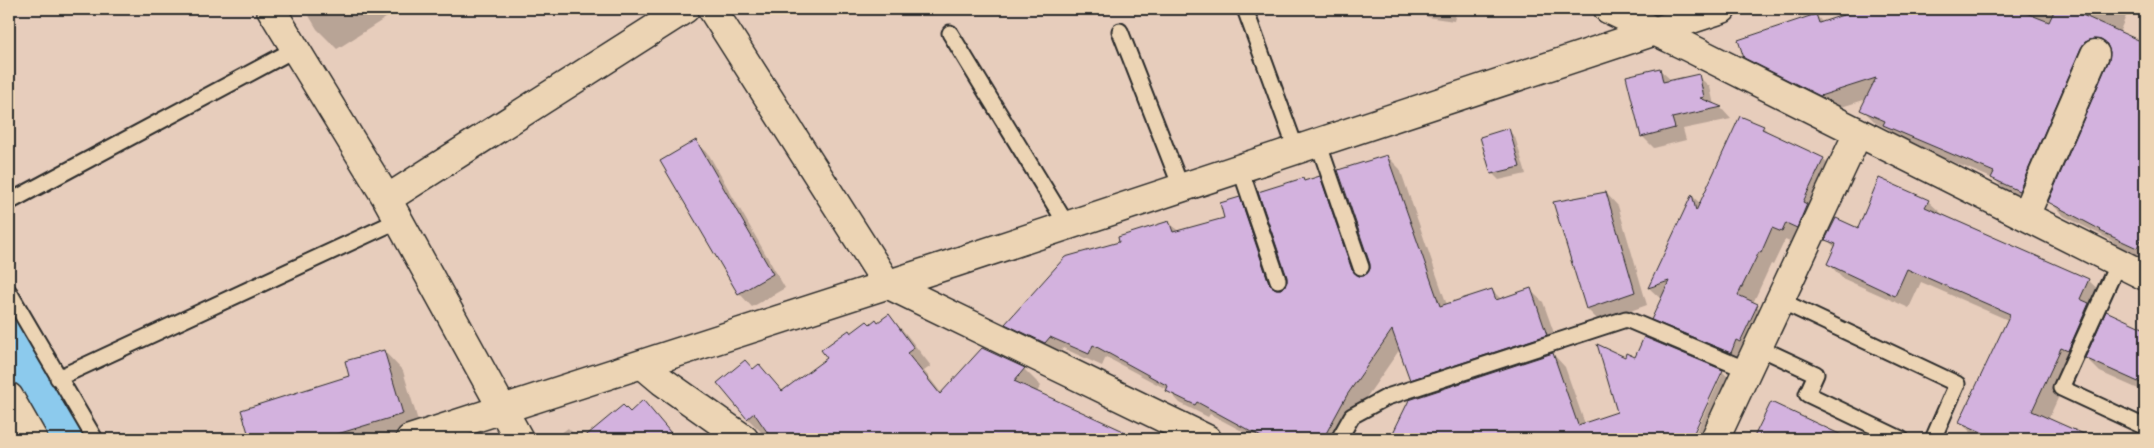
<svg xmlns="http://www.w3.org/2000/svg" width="2154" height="448" font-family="Mynerve,sans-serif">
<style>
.shadow{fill:#0003;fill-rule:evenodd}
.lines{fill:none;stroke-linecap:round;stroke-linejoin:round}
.river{stroke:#8ccaed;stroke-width:58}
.building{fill:#d3b2de;stroke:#2b2b2b}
.service-casing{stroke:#2b2b2b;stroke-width:19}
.minor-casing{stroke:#2b2b2b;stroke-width:31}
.tertiary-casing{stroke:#2b2b2b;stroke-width:31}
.service{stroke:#ecd4b4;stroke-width:15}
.minor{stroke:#ecd4b4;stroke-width:28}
.tertiary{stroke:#ecd4b4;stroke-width:28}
</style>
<rect width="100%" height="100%" fill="#e7cdbc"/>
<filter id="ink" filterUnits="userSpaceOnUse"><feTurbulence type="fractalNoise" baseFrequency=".02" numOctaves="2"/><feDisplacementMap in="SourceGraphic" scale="10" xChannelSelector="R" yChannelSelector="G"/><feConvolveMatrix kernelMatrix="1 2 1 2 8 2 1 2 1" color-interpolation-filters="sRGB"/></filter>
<g filter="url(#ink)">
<path class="shadow" d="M305,9h95l-63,40 -20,-20z
M1419,9h38l-3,12 -27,-4z
M1638,9h61l-33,14z
M1865,9h264l-10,24 26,11v215l-29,-14 -5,-5 -47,-24 -14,-14 61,-141 1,-8 -4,-1 -75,153 -26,-13 -13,-13 -96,-40 -10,-10 -12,-6 -14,-14 5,-10 -32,10 -75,-37 -15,-15 71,-42 7,8z
M1659,69l13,12 26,-5 12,11 4,18 7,3 10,11 -48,10 3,11 -32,8 -12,-12z
M1763,127l7,7 53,25 13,13 -41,72 -10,-4 -12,25 -2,-1 -18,39 17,15 -26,47 -78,-33 -13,-13 9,-19 -13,-12 43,-92 9,8z
M1508,130l7,7 11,37 -27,6 -7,-7z
M695,142l14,13 76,133 -33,19 -13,-14z
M1387,156l13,13 47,136 45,-15 9,9 29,-9 13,12 16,45 -136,45 -12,-13 -11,-30 -41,59 -14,31h-88l-47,-25 -2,3 -28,-14 -12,-13 -62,-33 -4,9 -39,-18 -5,7 -39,-19 -13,-12 115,-82 48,-20 10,10 47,-13 14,-20 12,12 27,79h3l6,-7 14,-104 3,3 14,-5 13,13 30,87h3l6,-7z
M1606,193l12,13 29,99 -47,17 -13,-13 -32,-106z
M1928,201l14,13 146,66 14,13 -7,17 9,10 3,-7 38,17v62l-45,-20 -15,-15 -3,7 -7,-3 -27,59 44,19h-114l-18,-17 48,-102 -87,-38 -12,26 -67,-30 -13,-14 7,-16 -9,-8 32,-10z
M889,316l17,18 25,32 -7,5 18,23 82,-25 17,17 -5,7 102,46h-364l-5,-7 -4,4 -18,-18 6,-48 6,-4 24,26 46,-34 23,-24 27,-10z
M384,351l19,20 19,63 -19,5h-152l-9,-28 109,-35z
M1553,354l12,13 20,57 34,-11 6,-55 97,13 13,13 -25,53 -8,-3 -2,5h-309l19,-38zM1719,375h3l-26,57 -3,-1z
M643,402l34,37h-93l39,-33 7,7z
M1771,404l76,35h-93z
M568,428l11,11h-26z"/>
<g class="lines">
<path class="river" d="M9,335l60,104"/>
</g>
<path class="building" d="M1861,9h155l33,13 6,-13h14l76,34v188l-8,17 -37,-17 1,-1 -53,-28 61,-142 1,-8 -3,-8 -6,-4 -8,-1 -8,3 -4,6 -62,143 -28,-13 3,-6 -111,-47 2,-4 -25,-11 16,-32 -56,18 -76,-38 -6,-18 78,-26 3,9z
M1660,68l3,14 36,-8 5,23 -4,1 22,9 -50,11 3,10 -34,9 -15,-61z
M1740,116l24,10 -2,3 62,29 -21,44 4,2 -10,24 -11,-5 -4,9 -10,-4 -11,25 -2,-1 -21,43 20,9 -18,38 -4,-2 -5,13 -80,-33 18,-39 -21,7 44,-94 4,17z
M1509,128l11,39 -29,7 -11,-37z
M696,140l77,134 -35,20 -78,-133z
M1387,155l53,151 52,-17 4,11 35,-12 16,47 -137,45 -18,-50 -45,65 -24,44h-58l-68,-37 -2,3 -29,-14 2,-5 -75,-41 -4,9 -39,-17 -5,6 -40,-19 60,-67 54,-15 -1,-5 51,-16 4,11 51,-14 -4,-15 20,-6 29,86 7,6h5l6,-7v-5l-29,-85 45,-14 1,3 16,-5 32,94 7,6h5l6,-7v-5l-32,-94z
M1879,178l50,22 -4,7 164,72 -9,20 9,4 -21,48 -7,-3 -29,63 63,28h-98l-38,-17 51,-108 -103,-45 -12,27 -68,-32 9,-20 -11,-4 11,-22 22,10z
M1606,192l29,100 -49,17 -33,-107z
M2106,311l39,18v56l-60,-27z
M889,314l25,34 -7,5 33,41 42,-46 43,20 -11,13 127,58h-369l-18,-26 -7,6 -30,-36 28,-23 8,9 6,-5 23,27 45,-33 -6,-8 28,-20 2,3 16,-12 3,3 6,-5 2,3z
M1644,337l79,33 -32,69h-301l19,-39 144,-47 25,72 39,-13 -20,-68 28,13 1,-4 9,4z
M384,350l19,64 -82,25h-71l-9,-29 108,-34 -4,-15z
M643,400l33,39h-94l41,-34 7,7z
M1771,402l79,37h-97z"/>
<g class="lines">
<g class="service-casing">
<path id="service" d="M1245,9l51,140
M1120,31l61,156
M950,33l117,192
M1318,142l43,125
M1240,168l38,112
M9,202l286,-153
M2118,263l-57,125 84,39
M9,292l86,147
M1779,300l178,84 -24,55
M1758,347l58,27 -9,20 94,45
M58,378l341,-158
M1339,439l13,-23 35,-19 239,-78 121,51"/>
</g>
<g class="minor-casing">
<path id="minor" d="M271,9l116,190 132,240
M712,9l175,275 320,155
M1608,9l80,38 457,229
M387,199l298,-190
M2025,216l70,-162
M643,365l19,16 82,58
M9,397l24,42
M1715,439l143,-306"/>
</g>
<g class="tertiary-casing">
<path id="tertiary" d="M410,439l544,-176 768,-254"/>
</g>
<use href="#service" class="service"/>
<use href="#minor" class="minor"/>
<use href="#tertiary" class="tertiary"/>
</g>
</g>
<rect width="2154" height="448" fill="none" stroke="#ecd4b4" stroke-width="30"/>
<rect x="15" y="15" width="2124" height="418" fill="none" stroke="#2b2b2b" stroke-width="2" filter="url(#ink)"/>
</svg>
